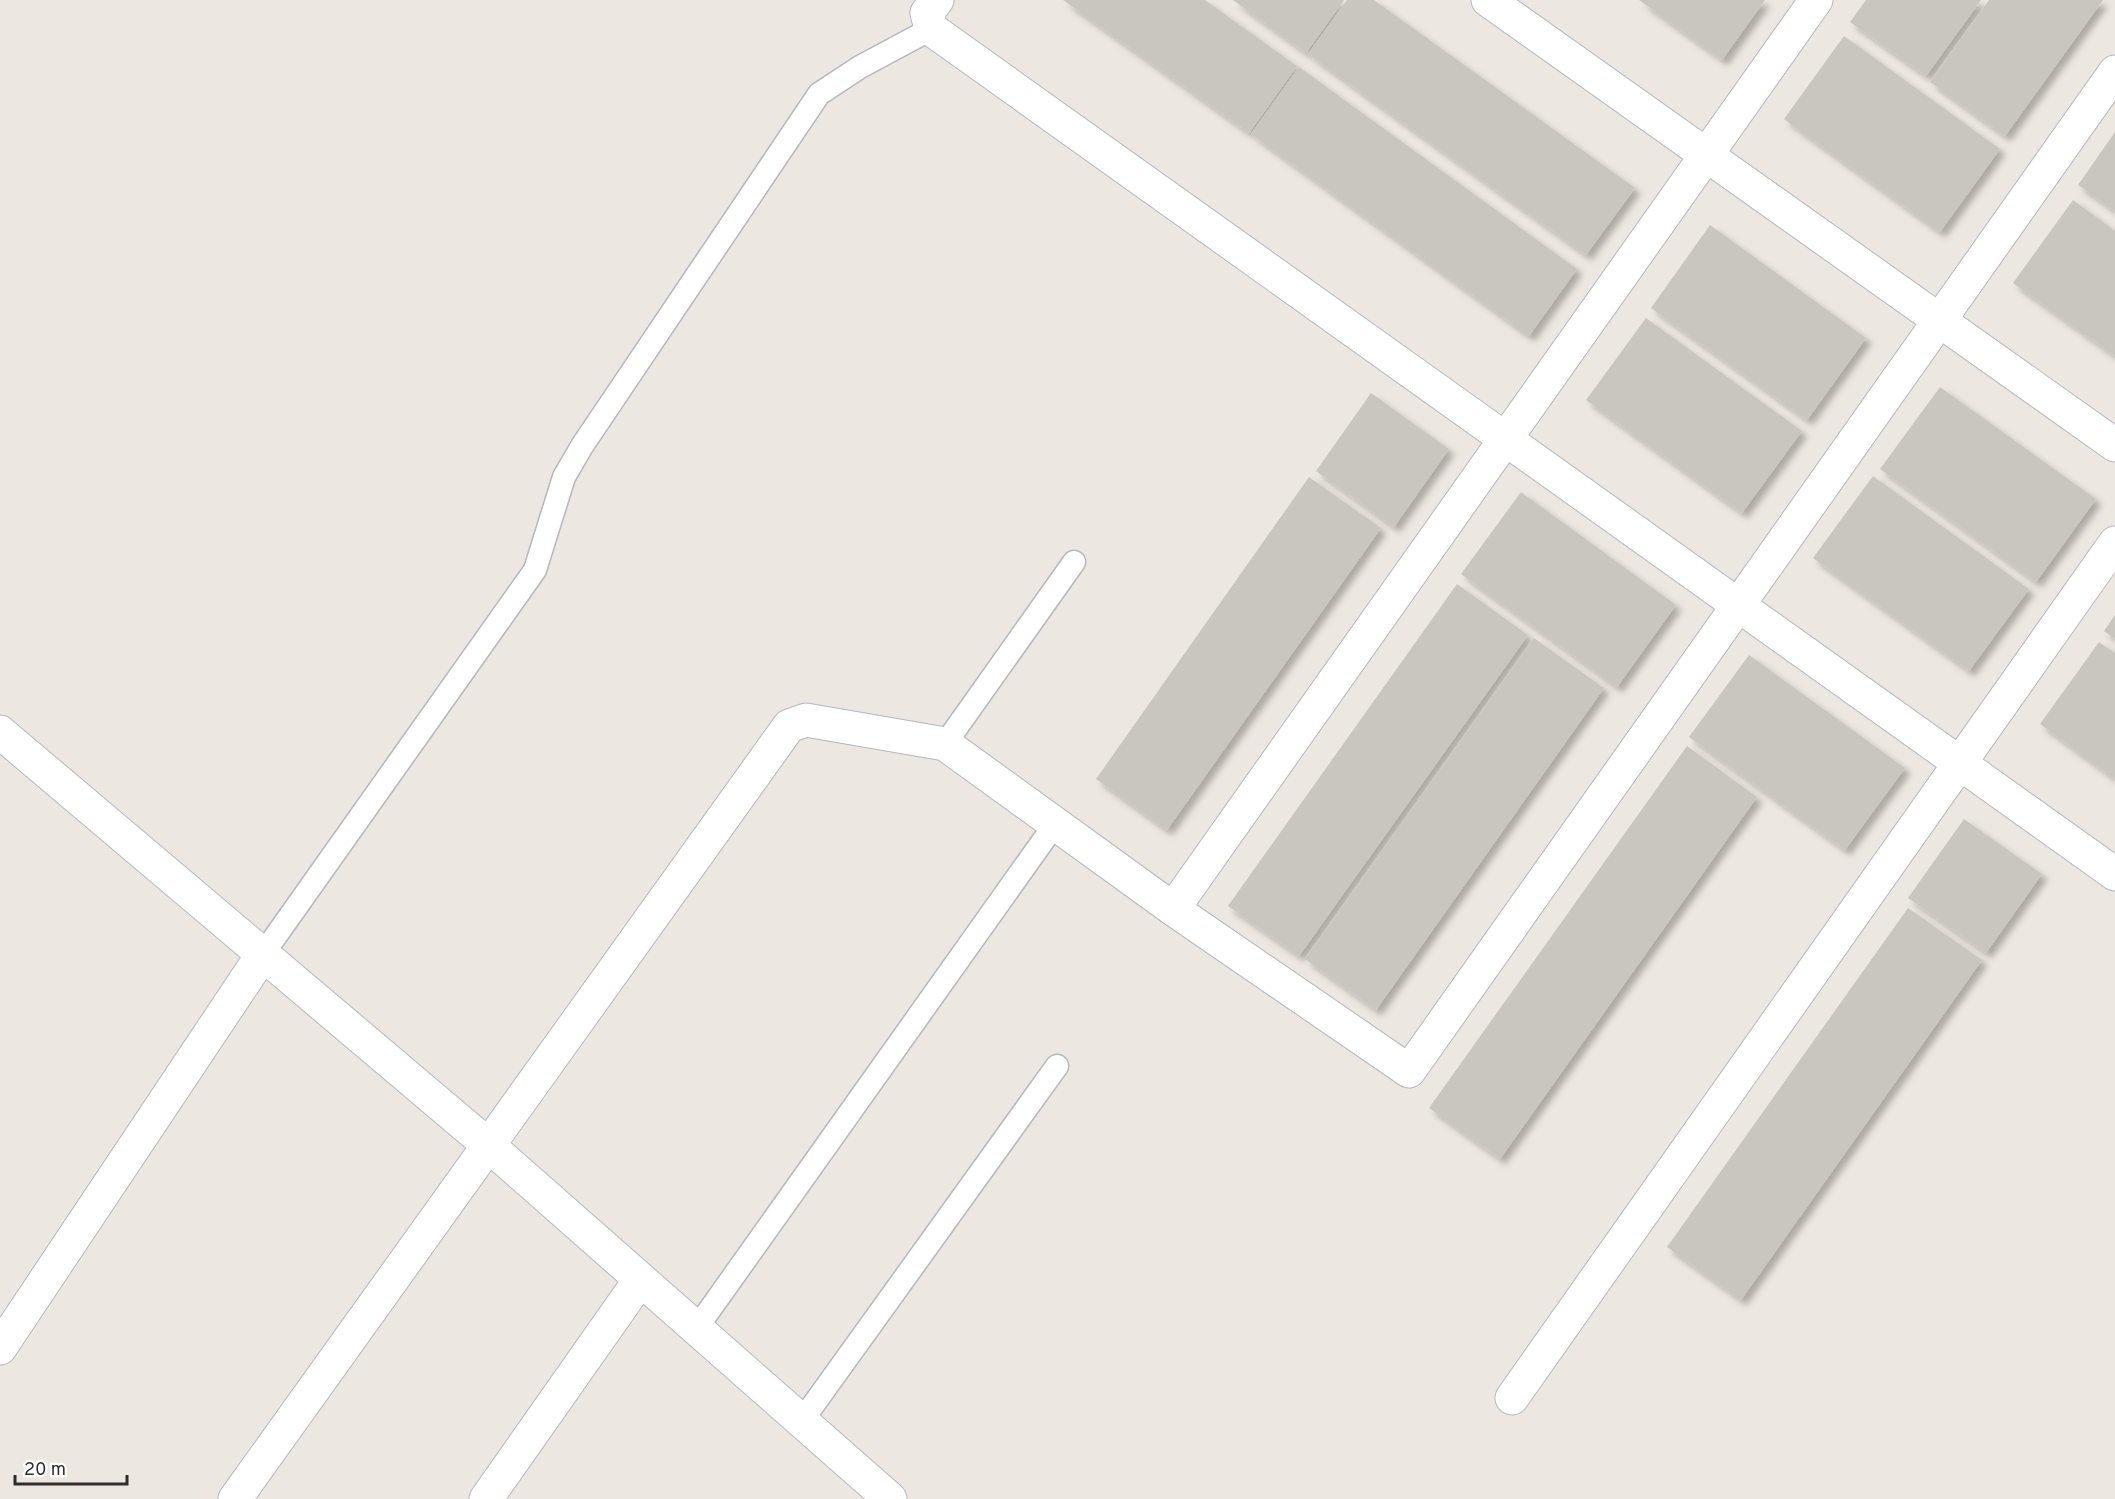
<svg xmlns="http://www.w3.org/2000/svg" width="2115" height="1499" font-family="Overpass,sans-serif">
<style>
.building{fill:#c9c5bf;filter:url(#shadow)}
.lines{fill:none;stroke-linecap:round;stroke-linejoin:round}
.service-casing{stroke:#b4b7bf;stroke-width:25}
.minor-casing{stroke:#b4b7bf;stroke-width:35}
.service{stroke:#fff;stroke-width:22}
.minor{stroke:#fff;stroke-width:33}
</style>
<defs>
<filter id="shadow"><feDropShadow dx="5.5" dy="5.5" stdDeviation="3" flood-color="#0004"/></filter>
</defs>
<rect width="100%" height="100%" fill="#ede7e1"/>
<path class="building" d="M1063,0h142l92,66 -48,67z
M1233,0h111l-38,53z
M1347,0h27l261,188 -49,67 -278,-201z
M1639,0h126l-43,60z
M1866,0h115l-55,76 -76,-54z
M1989,0h114l-98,136 -75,-54z
M1844,36l156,113 -60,83 -156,-113z
M1299,67l278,202 -48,67 -278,-202z
M2115,132v79l-37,-26z
M2073,200l42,31v125l-102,-73z
M1710,225l156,113 -59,82 -156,-112z
M1646,318l156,113 -60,82 -156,-113z
M1940,387l156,112 -60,83 -156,-113z
M1371,393l78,56 -55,78 -78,-56z
M1873,476l156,113 -60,82 -156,-113z
M1309,477l72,51 -214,302 -71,-51z
M1521,492l155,113 -59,82 -156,-113z
M1457,584l71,51 -229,321 -71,-50z
M2115,615v24l-11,-8z
M1534,638l70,50 -228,322 -71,-51z
M2099,642l16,11v126l-75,-55z
M1749,655l156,113 -60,82 -156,-113z
M1687,746l70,51 -257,362 -71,-51z
M1964,819l78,55 -56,79 -78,-55z
M1908,908l74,52 -241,340 -74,-53z"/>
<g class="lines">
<g class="service-casing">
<path id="service" d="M945,744l129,-182
M263,954l272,-384 29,-93 18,-31 237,-352 41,-27 71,-38
M696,1329l359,-505
M801,1422l256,-356"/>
</g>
<g class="minor-casing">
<path id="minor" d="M937,0l-10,13 4,16 1184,845
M1488,0l627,445
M0,732l487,412 403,355
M1173,909l643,-909
M0,1348l263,-394
M1512,1398l603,-855
M235,1499l554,-773 17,-6 139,24 228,165 236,162 706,-999
M486,1499l154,-219"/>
</g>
<use href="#service" class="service"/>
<use href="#minor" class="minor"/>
</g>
<path d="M15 1475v9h112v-9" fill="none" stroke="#2d2d2d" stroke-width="3"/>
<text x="24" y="1475" font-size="18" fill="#2d2d2d" stroke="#ffffff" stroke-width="4.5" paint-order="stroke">20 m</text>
</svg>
